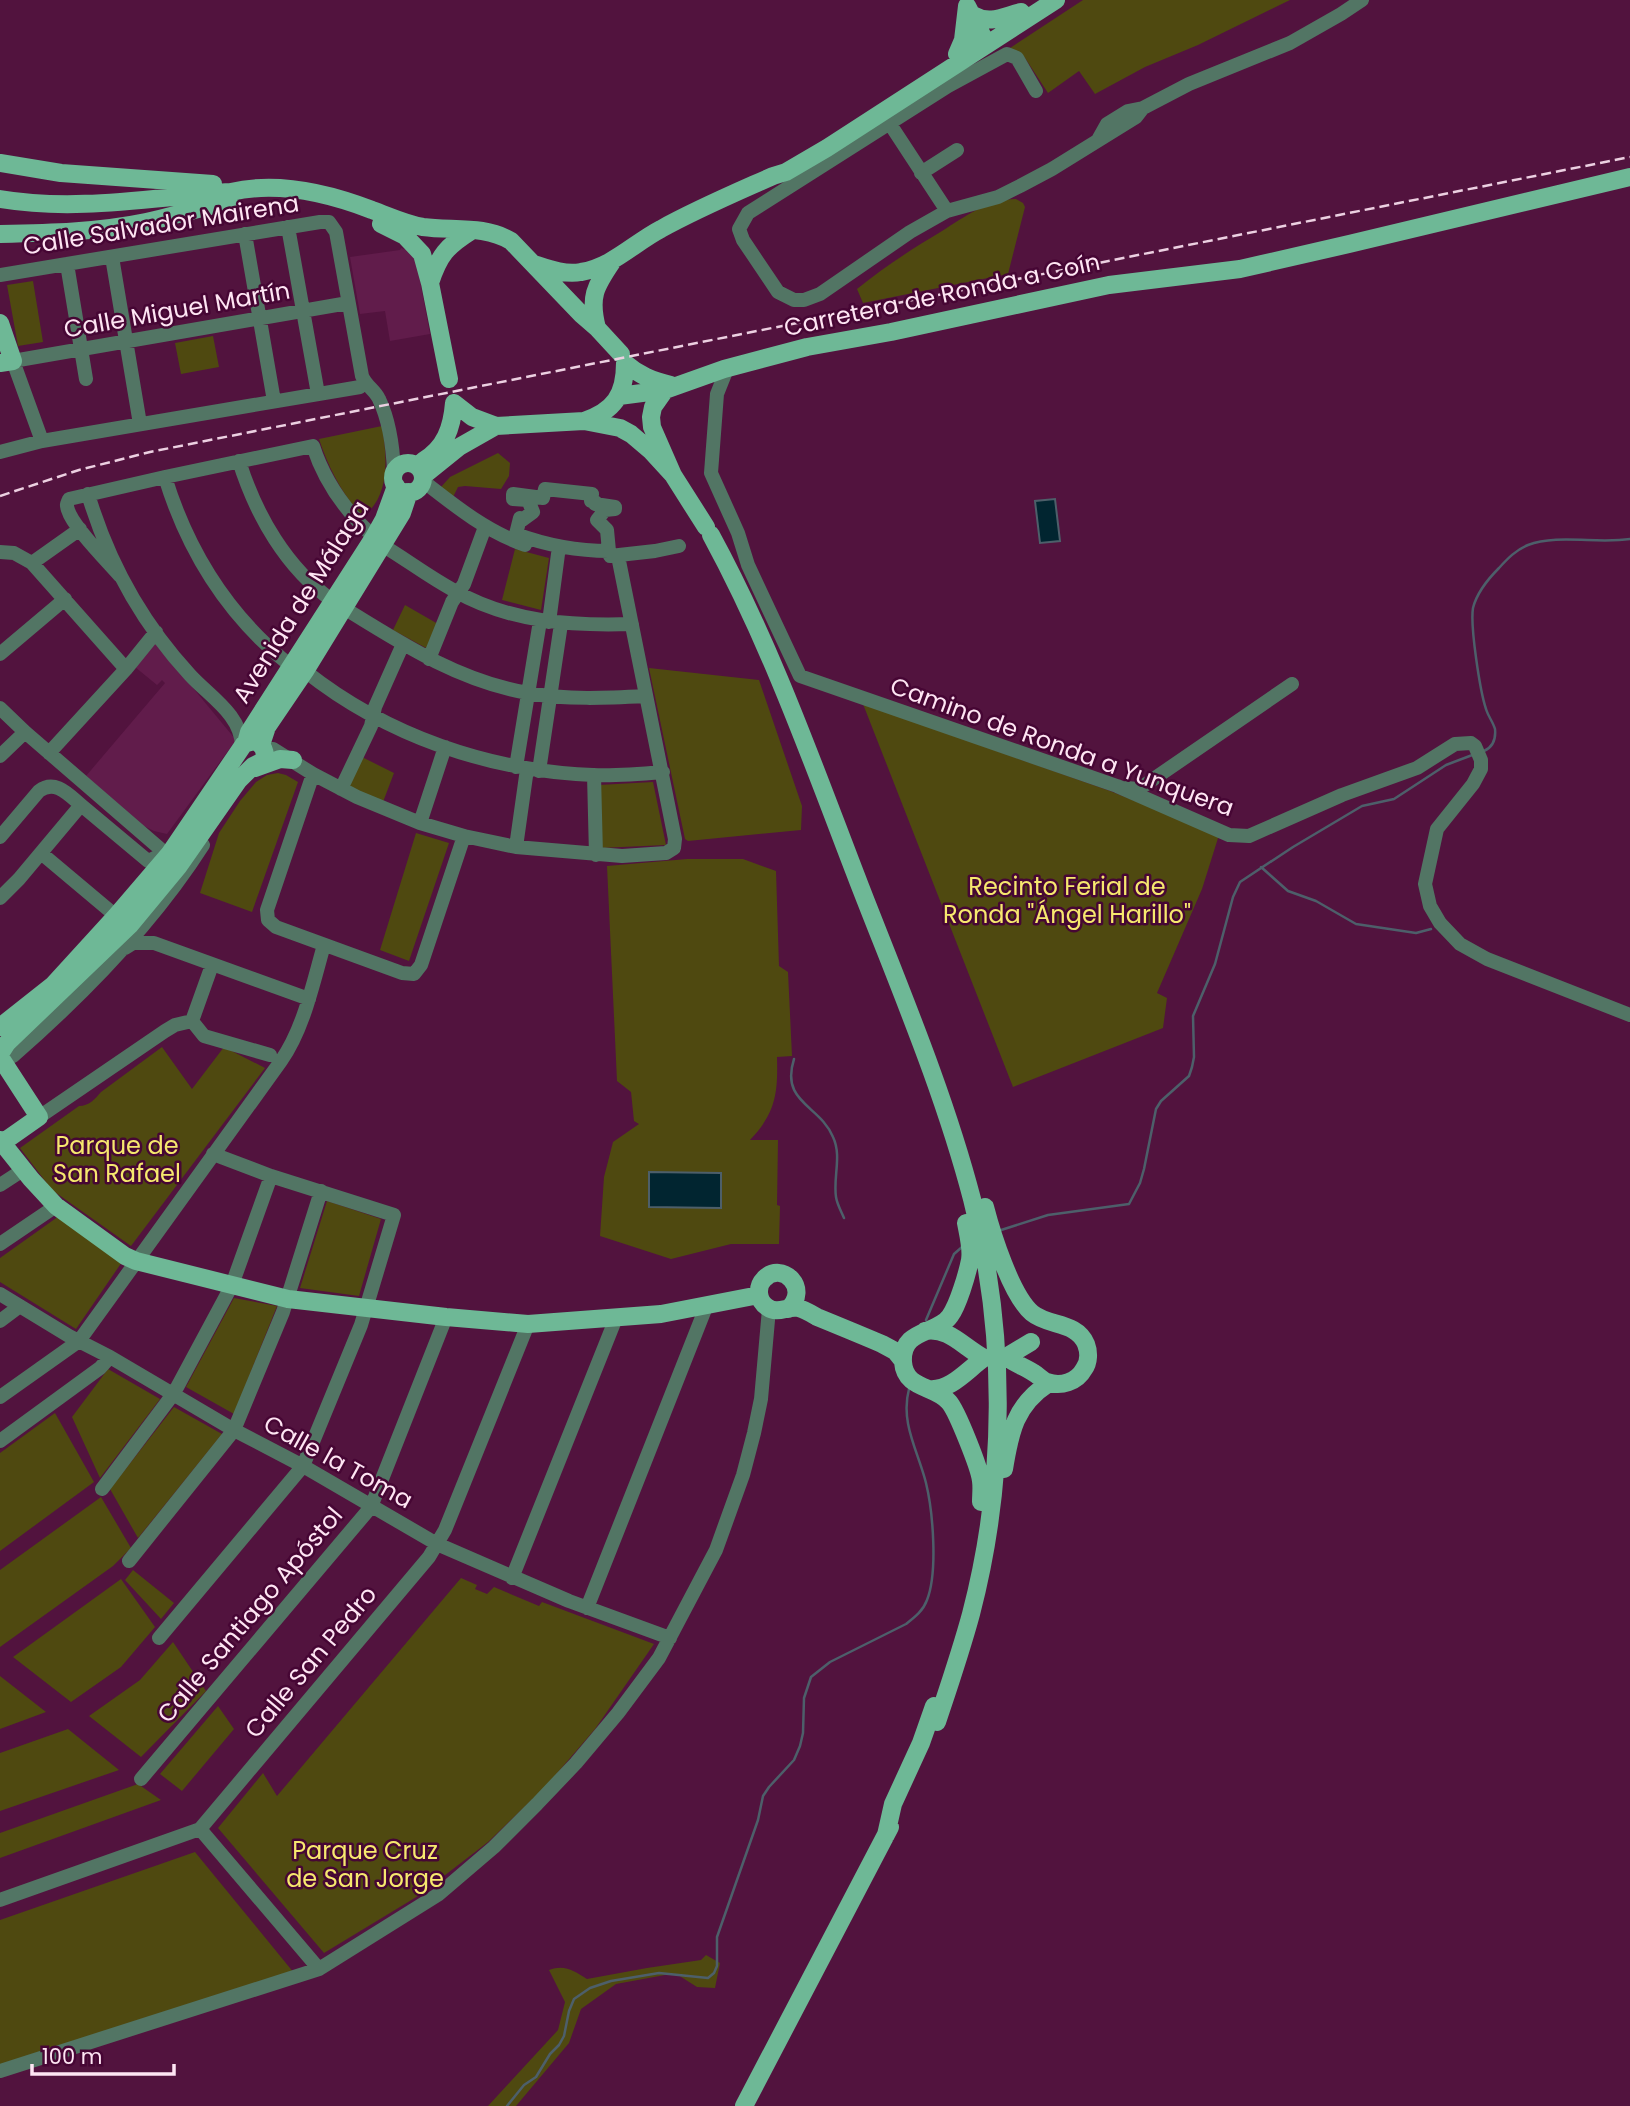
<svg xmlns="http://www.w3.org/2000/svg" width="1630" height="2106" font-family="Poppins,sans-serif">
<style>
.built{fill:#611c4b}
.green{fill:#4f4910}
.water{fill:#012530;stroke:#4d5f6a;stroke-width:2}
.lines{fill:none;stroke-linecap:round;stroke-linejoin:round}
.stream{stroke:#4d5f6a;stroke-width:2.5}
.minor{stroke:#527564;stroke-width:14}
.major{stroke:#6eb896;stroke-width:18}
.rail{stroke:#ecd0e1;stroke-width:2.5;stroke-dasharray:10 5;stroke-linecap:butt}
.labels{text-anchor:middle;stroke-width:5;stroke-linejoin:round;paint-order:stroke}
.street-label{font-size:24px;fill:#fee5f3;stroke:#460634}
.park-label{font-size:24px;fill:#f6e86e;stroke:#460634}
</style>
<rect width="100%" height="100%" fill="#52133e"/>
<path class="built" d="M401,248l11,3 8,23 1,12 9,48 -40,7 -5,-30 -25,3 -10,-57 50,-7z
M155,642l81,98 -69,94 -13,-3 -10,-5 -58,-50 79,-93 -3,-3 -5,5 -22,-18z"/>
<path class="green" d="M1083,0h207l-92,45 -53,22 -50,27 -16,-23 -31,22 -23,-35 -15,-10z
M1016,199l7,4 2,4 -17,67 -145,29 -6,-14c27,-22 55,-40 85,-58 24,-15 45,-31 74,-32z
M33,281l10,61 -25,4 -11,-61z
M213,336l6,31 -38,7 -6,-31z
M382,426c5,30 9,71 -20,91 -20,-24 -33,-48 -43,-78z
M498,453l12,10 -1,13 -8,13 -36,-3 -7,1 -5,10 -12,-10 9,-10z
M515,549l34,9 -8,52 -39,-10z
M405,605l33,19 -10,25 -35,-19z
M649,668l110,12 43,126 -1,24 -113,11 -3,-2z
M863,704l247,87 109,44 -17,54 -45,104 10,5 -4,30 -150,59z
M362,757l32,16 -11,29 -35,-15z
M278,773l8,2 12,7 -46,130 -52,-19 19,-60 21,-32 16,-19 11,-7z
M653,782l13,63 -66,3 -1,-63z
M416,833l33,10 -40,118 -29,-11z
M687,859h56l33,12 3,95 9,6 4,84 -15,1c1,36 -1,56 -27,83h28l-1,65 3,1 -1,38h-48l-60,15 -71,-23 4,-59 9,-35 26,-18 -5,-3 -3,-29 -14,-11 -10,-215z
M162,1047l30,42 32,-42 41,21 -134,178 -79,-56 -32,-42 59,-42c10,0 16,-7 22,-14z
M327,1201l54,18 -22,77 -59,-8z
M59,1216l63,46 -46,67 -76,-47v-24z
M234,1298l43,8 -43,108 -48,-27z
M108,1369l52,30 -60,79 -28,-61z
M174,1407l48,27 -84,104 -28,-49z
M55,1413l39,69 -94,69v-98z
M101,1497l30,51 -18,18 -113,81v-77z
M133,1570l41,33 -13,16 -36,-39z
M461,1578l16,7 -2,4 12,5 7,-7 45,19 3,-4 112,42 -59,85 -49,57 -58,56 -70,54 -94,57 -106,-125 45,-55 14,23z
M121,1579l34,48 -34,40 -50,35 -58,-45z
M173,1642l33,49 -65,66 -52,-41 51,-36z
M0,1676l46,36 -46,17z
M218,1706l16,23 -52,62 -22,-17z
M68,1729l51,41 -119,41v-58z
M138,1784l23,16 -161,58v-25z
M195,1852l99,121 -294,96v-149z
M706,1955l14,8 -5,25 -18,-1 -19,-12h-13l-49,9 -35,25 -12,34 -53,63h-28l70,-76 7,-28 -16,-32c16,-6 25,1 38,9l60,-11 54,-8z"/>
<path class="water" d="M1055,499l5,42 -20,2 -5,-42z
M649,1172l72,1v35l-72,-1z"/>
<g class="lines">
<path class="stream" d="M1484,751c9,-4 12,-12 11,-22 -2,-7 -7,-13 -9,-20 -6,-18 -16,-83 -13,-101 4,-16 15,-29 26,-40 9,-10 17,-18 29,-23 29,-11 70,-1 102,-6
M1261,867l27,24 28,10 40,23 60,9 15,-4
M794,1059c-14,44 26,46 39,78 9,19 0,40 3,60 1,7 5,14 8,21
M998,1231l50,-16 81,-11 11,-21 4,-14 12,-60 5,-8 28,-25 3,-9 2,-10 -1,-41 22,-52 18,-67 7,-15 53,-35 69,-41 32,-7 52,-34 29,-11
M926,1320l28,-66 8,-7
M507,2106l17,-21 12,-8 14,-23 9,-9 5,-9 5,-25 5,-12 16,-11 21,-7 48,-8 49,5 6,-5 3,-7v-29l41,-117 5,-24 6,-9 25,-27 6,-14 3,-13 1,-35 7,-21 19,-15 76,-38c9,-7 17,-13 21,-24 11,-28 6,-88 -1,-117 -8,-32 -26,-60 -17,-94"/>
<path class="minor" d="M890,124l57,87
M1098,140l9,-16 21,-13 15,-3 46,-24 101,-41 51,-29 21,-14
M921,173l36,-23
M748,213l-9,16 4,11 35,52 16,8h10l16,-6 90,-62 37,-21 51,-14 22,-11 32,-17 84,-52 7,-9
M748,213l200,-127 59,-32 10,4 19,33
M288,227l30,167
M245,234l29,167
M112,257l28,167
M67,264l19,115
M0,275l320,-53h9l7,10 26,144c4,10 13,14 17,23 11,23 14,48 15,73
M724,369l1,5 -8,20 -6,79 27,60 10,32 52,111 317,110 112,49 20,1 93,-41 75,-27 38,-24 16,-1 4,3 6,14v9l-8,15 -36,45 -12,55 5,22 10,17 20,21 27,15 143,56
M42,441l-29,-80 335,-58
M0,452l42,-11 318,-54 4,-5
M239,461c17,54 47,107 94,140
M165,477c23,75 64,140 126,189
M423,481c32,25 63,50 102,64
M545,489l47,5 -1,7 4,1v2l20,3v2l-10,1 -8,10 10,10 2,21c-32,0 -63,-6 -93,-17l4,-16 2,2 11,-8 -5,-12 -15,-1v-5l30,4z
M88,494c20,67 54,129 102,181 19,21 52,40 52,72
M382,545c25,15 47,32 73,46 54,31 116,35 177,33
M0,552l14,1 18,10 94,106
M610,556l45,-5 24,-5
M32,563l48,-34
M120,576c-13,-15 -47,-49 -52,-66 -2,-6 -1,-6 1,-11l96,-22 148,-31c12,37 32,65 61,91
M344,608c58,36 115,73 184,85 39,7 79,5 118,3
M549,622l9,-68
M0,654l65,-55
M429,659l23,-57 12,-18 21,-57
M305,671c82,65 184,100 288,104 23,1 47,-1 70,-3
M0,708l25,24 140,121h5
M264,750l9,-1 40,25 44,23 63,26 44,13 52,11 106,9 44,-3 8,-5 1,-9 -57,-283
M49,753l77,-84 30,-37
M0,756l25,-24
M516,767l24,-146
M539,771l22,-147
M313,774l-46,136 1,10 8,7 126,46 12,1 7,-9 43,-129
M594,775l2,80
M1126,788l13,1 153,-105
M341,789l30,-63 4,-19 28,-63
M81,805l67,56 17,-8
M420,823l25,-76
M0,837l39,-46c16,-12 29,3 42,14l-62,74 -19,19
M516,847l11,-78
M41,853l75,63
M125,948l8,-5h21l155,56
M192,1021l12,15 66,19
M0,1062l13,-6c71,-62 139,-131 190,-211
M39,1117l126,-86 10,-6 17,-4 20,-56
M0,1185l23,-15
M0,1244l56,-38
M0,1294l69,42 41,21 124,73 69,36 134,78 132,57 101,37
M0,1321l20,-15
M0,1397l79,-56 202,-280c23,-33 32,-78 43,-116
M0,1441l100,-73 10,-11
M102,1489l72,-96 58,-108 39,-109
M129,1561l105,-131 49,-118 38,-121
M512,1578l104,-260
M587,1608l119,-301
M159,1638l144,-172 58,-141 33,-110 -123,-39 -58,-22
M141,1779l230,-272 75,-190
M200,1829l119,140
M0,1900l200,-71 229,-272 16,-27 83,-206
M0,2071l319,-102 120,-75 55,-47 43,-43 39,-41 42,-50 41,-55 57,-108 27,-75 11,-42 7,-34 8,-90"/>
<path class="major" d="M967,6l15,29 -7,13 -6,4
M973,15c17,10 31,1 48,-3
M957,54l6,-14 4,-34
M0,163l61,10 152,11
M0,199c77,13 154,-2 231,-7 46,-11 97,1 141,18 17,6 33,14 51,17 29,4 62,-2 88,14l71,74 15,13 24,26
M381,224l24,12 17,18 8,29 19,96
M0,234c49,-1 98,-2 146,-12 29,-6 57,-16 85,-20
M534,264c15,5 31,11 47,8 31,-5 53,-29 80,-43 36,-20 74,-36 112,-53l13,-4 41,-24 229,-148
M430,283c9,-28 17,-37 41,-52
M0,323l13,38 -13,2
M597,328c-8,-31 -2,-41 15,-66
M625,363c14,12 27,18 46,22
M665,390l-12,17 -2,10 1,10 21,48 33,52
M619,396l46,-6 59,-21 83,-22 84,-15 218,-47 131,-16 109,-25 281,-67
M454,403l18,14 24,9 88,-5 36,7 11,6 20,17 22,24
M584,421c30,-10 41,-26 41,-58
M423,461c22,-13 29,-33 31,-58
M393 478a15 15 0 1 1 30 0a15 15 0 1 1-30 0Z
M423,476l36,-29 37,-21
M711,535c61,112 103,232 149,351 40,103 84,206 112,313 35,134 34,281 -1,415 -10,37 -22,72 -34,108
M246,743l3,-11 125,-195 10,-18 12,-33
M261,745l6,-18 38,-56 97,-158 7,-21
M255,768l25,-9 13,1
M0,1027l53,-42 63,-69 54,-63 74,-109 10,-3c9,3 13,11 9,20l-10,5 -15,15 -60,86 -48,58 -123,118 -7,11
M0,1057l39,60 -37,26
M0,1140l31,39 25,27 69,50 11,5 152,38 158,18 82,7 133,-10 98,-19
M985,1207c7,27 26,88 47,106 17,14 44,8 54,31 3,8 3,18 -2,25 -7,13 -23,18 -37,13 -5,-2 -8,-6 -13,-9 -9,-6 -19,-9 -28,-16l25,-15
M966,1223c2,11 6,26 4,37 -3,15 -12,45 -20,56 -13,19 -49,12 -47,46 2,28 32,23 46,40 8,9 31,67 32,79 1,7 0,14 0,21
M788,1309c23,-20 -6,-49 -24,-30 -8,8 -6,22 3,28 11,8 20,-1 31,1 6,1 14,6 19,9 22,9 44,18 65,27l13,7 8,10
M925,1331c24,-4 38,16 59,27 -17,12 -33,33 -55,31
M1004,1469c6,-37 11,-64 45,-86
M886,1835l7,-31 28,-61 13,-37
M744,2106l146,-279"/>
<path class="rail" d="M0,496l79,-26 71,-18 1480,-295"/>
</g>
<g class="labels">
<g class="street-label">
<text transform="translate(161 225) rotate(-9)" y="8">Calle Salvador Mairena</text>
<text transform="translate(942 295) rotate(-12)" y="8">Carretera de Ronda a Coín</text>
<text transform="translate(177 310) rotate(-10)" y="8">Calle Miguel Martín</text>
<text transform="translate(301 602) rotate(-58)" y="8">Avenida de Málaga</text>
<text transform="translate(1062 747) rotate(20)" y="8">Camino de Ronda a Yunquera</text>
<text transform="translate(338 1462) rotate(29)" y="8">Calle la Toma</text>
<text transform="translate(250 1615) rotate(-50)" y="8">Calle Santiago Apóstol</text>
<text transform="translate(311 1662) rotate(-50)" y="8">Calle San Pedro</text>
</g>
<g class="park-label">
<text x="1067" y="895">Recinto Ferial de<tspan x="1067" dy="28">Ronda "Ángel Harillo"</tspan></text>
<text x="117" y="1154">Parque de<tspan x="117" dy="28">San Rafael</tspan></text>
<text x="365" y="1859">Parque Cruz<tspan x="365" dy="28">de San Jorge</tspan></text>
</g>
</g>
<path d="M32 2064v10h142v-10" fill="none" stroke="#fee5f3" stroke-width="3.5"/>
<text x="42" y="2064" font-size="21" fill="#fee5f3" stroke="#460634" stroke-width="5" paint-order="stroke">100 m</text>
</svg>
